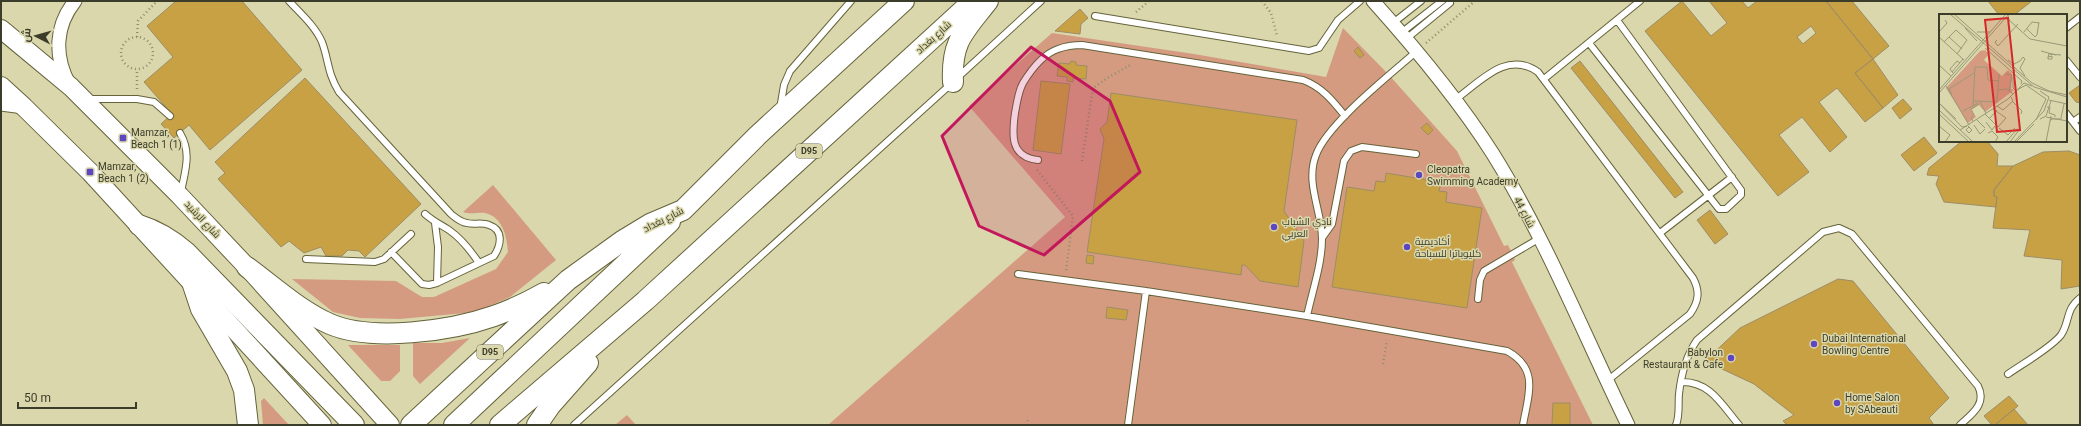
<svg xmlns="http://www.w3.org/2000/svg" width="2081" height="426" font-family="Roboto,Cairo,sans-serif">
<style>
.green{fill:#d59b81}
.building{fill:#c7a144;stroke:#9e8c65;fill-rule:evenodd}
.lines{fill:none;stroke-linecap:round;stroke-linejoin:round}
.lane-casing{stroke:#65633b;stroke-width:8}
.street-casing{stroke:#65633b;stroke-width:15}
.secondary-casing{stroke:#65633b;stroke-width:20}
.primary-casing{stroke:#65633b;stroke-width:22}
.path{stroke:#8e8d6d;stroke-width:2.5;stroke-dasharray:1 3;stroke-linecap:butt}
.lane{stroke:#fff;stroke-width:6}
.street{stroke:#fff;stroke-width:13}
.secondary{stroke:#fff;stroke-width:18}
.primary{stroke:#fff;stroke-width:20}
.marked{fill:#c2185b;fill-opacity:0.2;stroke:#c2185b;stroke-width:3;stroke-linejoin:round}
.poi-dot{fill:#5d46bf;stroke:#d9d7ab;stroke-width:1.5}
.labels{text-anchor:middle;stroke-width:3;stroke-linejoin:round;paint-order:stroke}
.shield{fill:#d9d7ab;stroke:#6b6a51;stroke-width:1}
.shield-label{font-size:9px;font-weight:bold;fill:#3c3c2a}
.street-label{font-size:10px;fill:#3c3c2a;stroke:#d9d7ab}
.poi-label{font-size:10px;fill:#3c3c2a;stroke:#d9d7ab;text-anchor:start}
.inset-road{fill:none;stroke:#9a9977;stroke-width:1}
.view{fill:#d62828;fill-opacity:0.15;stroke:#d62828;stroke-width:2}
.inset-edge{fill:none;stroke:#3c3c2a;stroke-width:2}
</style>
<rect width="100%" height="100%" fill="#d9d7ab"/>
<path class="green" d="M1343,28l46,47 68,76 47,95 4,-1 7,15 -3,2 81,163h-765l237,-208 -96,-111 83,-73 142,21 132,23z
M493,185l63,75 -46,37 -34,15 -76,7 -40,-1 -27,-6 -41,-33 104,2 26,16h12l62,-28 12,-17c-1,-15 -5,-35 -23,-39 -8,-1 -13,2 -22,-1z
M470,338l-50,46 -7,-8v-33h29z
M348,345h52v26l-10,10h-9z
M264,398l25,27h-26l-2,-24z
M627,415l9,10h-21z"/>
<path class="building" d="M176,1h66l60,69 -92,80 -21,-25 -15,13 -13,-14 11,-10 -28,-32 29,-25 -26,-31z
M1682,1l29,35 16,-13 -18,-22h33l6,7 9,-7h69l47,58 -18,14 28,35 -18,14 -28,-34 -18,14 28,35 -17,15 -28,-35 -23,18 30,37 -31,24 -133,-165zM1811,26l5,7 -13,11 -6,-7z
M1826,1h26l37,45 -16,13z
M1988,1h44l-18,14h-15z
M1080,9l8,9 -7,6 -1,10 -25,-3z
M1358,47l6,8 -4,3 -6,-7z
M1873,59l25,36 -15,13 -28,-35z
M1071,61l5,1v3l11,1 -1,13 -13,-1v4l-6,-1v-4l-10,-1 2,-13 11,1z
M1580,61l103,131 -8,6 -104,-130z
M305,78l116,126 -56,53 -6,-6 -11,-1 -6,6h-16l-5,-9 -17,6 -15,-12 -8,6 -63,-68 7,-6 -10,-11z
M1041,81l29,3 -9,70 -28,-4z
M2080,85v18l-4,-1 -7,-9z
M1111,93l186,27 -13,91 20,30 -6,46 -38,-6 -15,-16h-3l-1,10 -154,-23 17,-113 -4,-10 7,-7z
M1903,99l9,10 -12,10 -8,-11z
M1427,123l6,7 -5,5 -7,-7z
M1924,137l13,16 -23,18 -13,-16z
M1962,141h25l11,13 -1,12h16l-19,24v6l3,1 -1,10 -52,-5 -8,-18 3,-8 -12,-1 2,-7z
M2069,151l11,4v131l-19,3 1,-29 -38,-4 6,-26 -37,-2 4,-31 -3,-1v-6l19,-24 30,-14z
M1386,173l55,9 -2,9 8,1 -1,10 36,6 -15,100 -135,-21 15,-100 27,4 2,-10 9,1z
M1710,210l18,24 -13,10 -18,-24z
M1087,255l7,1 -1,8 -7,-1z
M1838,279l15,2 96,117 -20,20 5,7h-147l-4,-4 11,-6 -40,-31 -49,-23 35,-33z
M1107,307l21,3 -2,10 -20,-2z
M2009,396l9,10 -23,19h-3l-8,-9z
M1553,403h17v22h-18z
M2014,409l14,16h-31l-1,-1z"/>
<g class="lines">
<g class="lane-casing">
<path id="lane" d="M289,1c12,13 26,25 33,41 7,19 5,30 17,50l112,122c5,4 9,8 16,9 7,2 15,-1 22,2 15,5 12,20 5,31l-57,27 -8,2 -7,-1 -31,-32
M1095,16l214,35 10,-3 19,-28 22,-19
M1393,23l28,-22
M2066,28l14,-11
M1401,33l41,-32
M1406,39l44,-36
M1589,43l130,166h7l15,-14v-5l-124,-170
M2066,60l14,17
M957,78l84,-77
M1544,79l96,-78
M88,99h49l17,3 16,14
M1456,99c25,-18 51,-49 82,-27l155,206c7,13 6,23 -3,36l-83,67
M780,109l4,-24 6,-14 61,-70
M2066,113l14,18
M2073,122l7,-5
M180,133c12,20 5,38 1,59
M1038,160c-28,-3 -26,-25 -23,-47 2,-10 3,-21 8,-30 8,-13 20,-29 35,-34 8,-3 15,-4 24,-4l221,35c19,7 30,21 42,36
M425,214c9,8 15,10 24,16 13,9 22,21 30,33
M435,223l3,24 -1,36
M1660,233l72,-56
M1322,238l10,-14 12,-63 7,-10 11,-4 54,7
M306,259l69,3 9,-3 27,-25
M1018,274l128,17 161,25 200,35c33,18 21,44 16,74
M1478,299l2,-19 4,-9 56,-33
M1307,316c5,-24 15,-52 15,-77 0,-28 -17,-56 -6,-84 11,-31 75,-81 101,-104
M2008,374c14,-10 43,-26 53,-39 9,-13 4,-25 19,-37
M1681,382c29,-1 41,23 58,43
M574,425l377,-341
M1128,425l18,-134
M1676,425c4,-10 2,-21 3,-31 2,-19 7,-38 18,-54l126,-108 16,-4 13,6 126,152c9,18 -6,28 -18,39"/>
</g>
<g class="street-casing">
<path id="street" d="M1373,1c43,48 85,98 120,153 53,85 91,181 135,271
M69,84c-15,-28 -14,-58 6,-83
M1,104l23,3"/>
</g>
<g class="secondary-casing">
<path id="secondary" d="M1,29l70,58 109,109 67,71 143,158
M1,86l23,21 66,65 232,253"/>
</g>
<g class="primary-casing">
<path id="primary" d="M953,82c-2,-41 11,-50 35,-81
M139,225c19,6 32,14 47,27l168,173
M247,267c26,19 53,44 83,57 42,18 121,7 164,-8 17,-6 34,-14 50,-23
M193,285l8,24 36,62 7,19 4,35
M411,425l157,-145 54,-39 28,-17 33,-14 75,-75 146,-134
M454,425l216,-203
M500,425l145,-124 328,-300
M537,425l13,-19 38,-43"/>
</g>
<path class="path" d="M1262,1l9,12 6,23
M1136,12l13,-11
M121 53a16 16 0 1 1 32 0a16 16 0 1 1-32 0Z
M137,37l1,-16 19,-20
M1426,43l49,-42
M137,89v-19
M1082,161l11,-73 16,-11 23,-13
M1037,170l36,46 -7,55
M1383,364l4,-24
M1027,425l1,-8"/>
<use href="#lane" class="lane"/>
<use href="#street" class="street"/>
<use href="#secondary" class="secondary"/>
<use href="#primary" class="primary"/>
</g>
<path class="marked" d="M1031,47l79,54 30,71 -96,83 -65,-29 -37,-90z"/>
<g class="poi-dot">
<rect x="119" y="134" width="8" height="8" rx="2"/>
<rect x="86" y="168" width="8" height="8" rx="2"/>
<circle cx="1419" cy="175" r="4"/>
<circle cx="1274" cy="227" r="4"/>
<circle cx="1407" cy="247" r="4"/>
<circle cx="1814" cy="344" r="4"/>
<circle cx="1731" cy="358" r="4"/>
<circle cx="1837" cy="403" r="4"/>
</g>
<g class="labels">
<g class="shield">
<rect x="796" y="144" width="26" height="14" rx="3"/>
<rect x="477" y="345" width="26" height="14" rx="3"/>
</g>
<g class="shield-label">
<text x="809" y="154">D95</text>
<text x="490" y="355">D95</text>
</g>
<g class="street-label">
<text transform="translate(933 37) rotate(-42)" y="4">شارع بغداد</text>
<text transform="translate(1525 212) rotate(62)" y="4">شارع 44</text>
<text transform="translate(203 219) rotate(47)" y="4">شارع الرشيد</text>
<text transform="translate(663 219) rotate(-27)" y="4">شارع بغداد</text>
</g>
<g class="poi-label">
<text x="131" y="136">Mamzar,<tspan x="131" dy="12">Beach 1 (1)</tspan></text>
<text x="98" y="170">Mamzar,<tspan x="98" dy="12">Beach 1 (2)</tspan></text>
<text x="1427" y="173">Cleopatra<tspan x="1427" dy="12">Swimming Academy</tspan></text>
<text x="1282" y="225">نادي الشباب<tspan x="1282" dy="12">العربي</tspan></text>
<text x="1415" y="245">أكاديمية<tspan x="1415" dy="12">كليوباترا للسباحة</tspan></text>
<text x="1822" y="342">Dubai International<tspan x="1822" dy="12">Bowling Centre</tspan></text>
<text x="1723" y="356" text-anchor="end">Babylon<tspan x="1723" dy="12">Restaurant &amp; Cafe</tspan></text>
<text x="1845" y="401">Home Salon<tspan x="1845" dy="12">by SAbeauti</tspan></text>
</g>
</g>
<g transform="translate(1939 14)">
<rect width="128" height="128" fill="#d9d7ab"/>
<path d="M46,36l4,4 -5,6 18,16 6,-6 4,4 -1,15 3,1 -29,22 -6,-7 -8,5 5,7 -8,6 -22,-35 34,-37z" fill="#d59b81"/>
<path class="inset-road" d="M11,0l84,73 33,10M15,0l78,69 17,8 18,4M69,1l1,5 21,19 37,7M26,14l12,13M88,15l8,8 2,-2M0,18l8,-9 -2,-3M38,18h13M85,18l8,-10 7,1M98,21l2,-13M0,23l25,23M10,23l13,12M58,26l-2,2 3,4 20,-22M5,28l12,-12 11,10 -10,14M46,34l37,33 -1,3M102,37l15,4M110,40l12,1M109,43l4,-1v3h-4v-2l1,-3v-1M69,46l6,4 6,-3M81,47l3,-4 2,2 -5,9 5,8M0,51l12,11M13,58l-2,-3 7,-8 3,2M15,60l-2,-2 11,-13M66,60l7,1 -3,16M74,63v11l3,3M7,72l23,39M0,76l67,-76M59,76l9,-1 6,5M78,76l9,-5 20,14 -10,21M0,79l70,-79M13,81l-3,-6 25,-16M110,86l18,4M34,87l24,1 2,-28M73,87l10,10 -1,3M41,88l6,11M0,89l17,16M1,90l22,23 5,-1M34,91l2,-38h12l1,13 11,1M58,92l6,4 10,-9 -2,-4M108,93h3l-1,6 6,2v2M0,96l34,32M24,97l15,-8M0,100l30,28M46,100l13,13 8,-9 -13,-9M107,103l21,4M122,104l3,-14M37,105l9,9M50,105l8,-9M101,105l6,-3 5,-15M34,107l-2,-3 3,-3 -3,-6 8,-5M111,107l2,-2h10M47,108l6,8 3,-4M35,111l6,9 5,-5M0,112l11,9 -5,7M29,112l4,4 -3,3 -3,-3 3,-3M60,114l9,7 7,-7M21,116l48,-31 16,-16 8,3M49,119l4,-2 6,6 -3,5M67,128l11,-13 2,1M71,128l9,-12M75,128l30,-31 5,-14 -9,-6M77,128l18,-18M107,128l5,-26"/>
<path class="view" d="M69,4l12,112 -23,2 -12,-112z"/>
<rect width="128" height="128" class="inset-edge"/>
</g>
<rect width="2081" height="426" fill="none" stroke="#3c3c2a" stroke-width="4"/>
<g transform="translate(36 36) rotate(276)" stroke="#d9d7ab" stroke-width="3" paint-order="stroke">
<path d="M0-3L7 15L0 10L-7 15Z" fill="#3c3c2a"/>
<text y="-6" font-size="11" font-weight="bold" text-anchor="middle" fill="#3c3c2a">ش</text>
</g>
<path d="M18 402v6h118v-6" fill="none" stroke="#3c3c2a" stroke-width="2"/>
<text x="24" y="402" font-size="12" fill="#3c3c2a" stroke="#d9d7ab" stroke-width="3" paint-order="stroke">50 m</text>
</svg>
